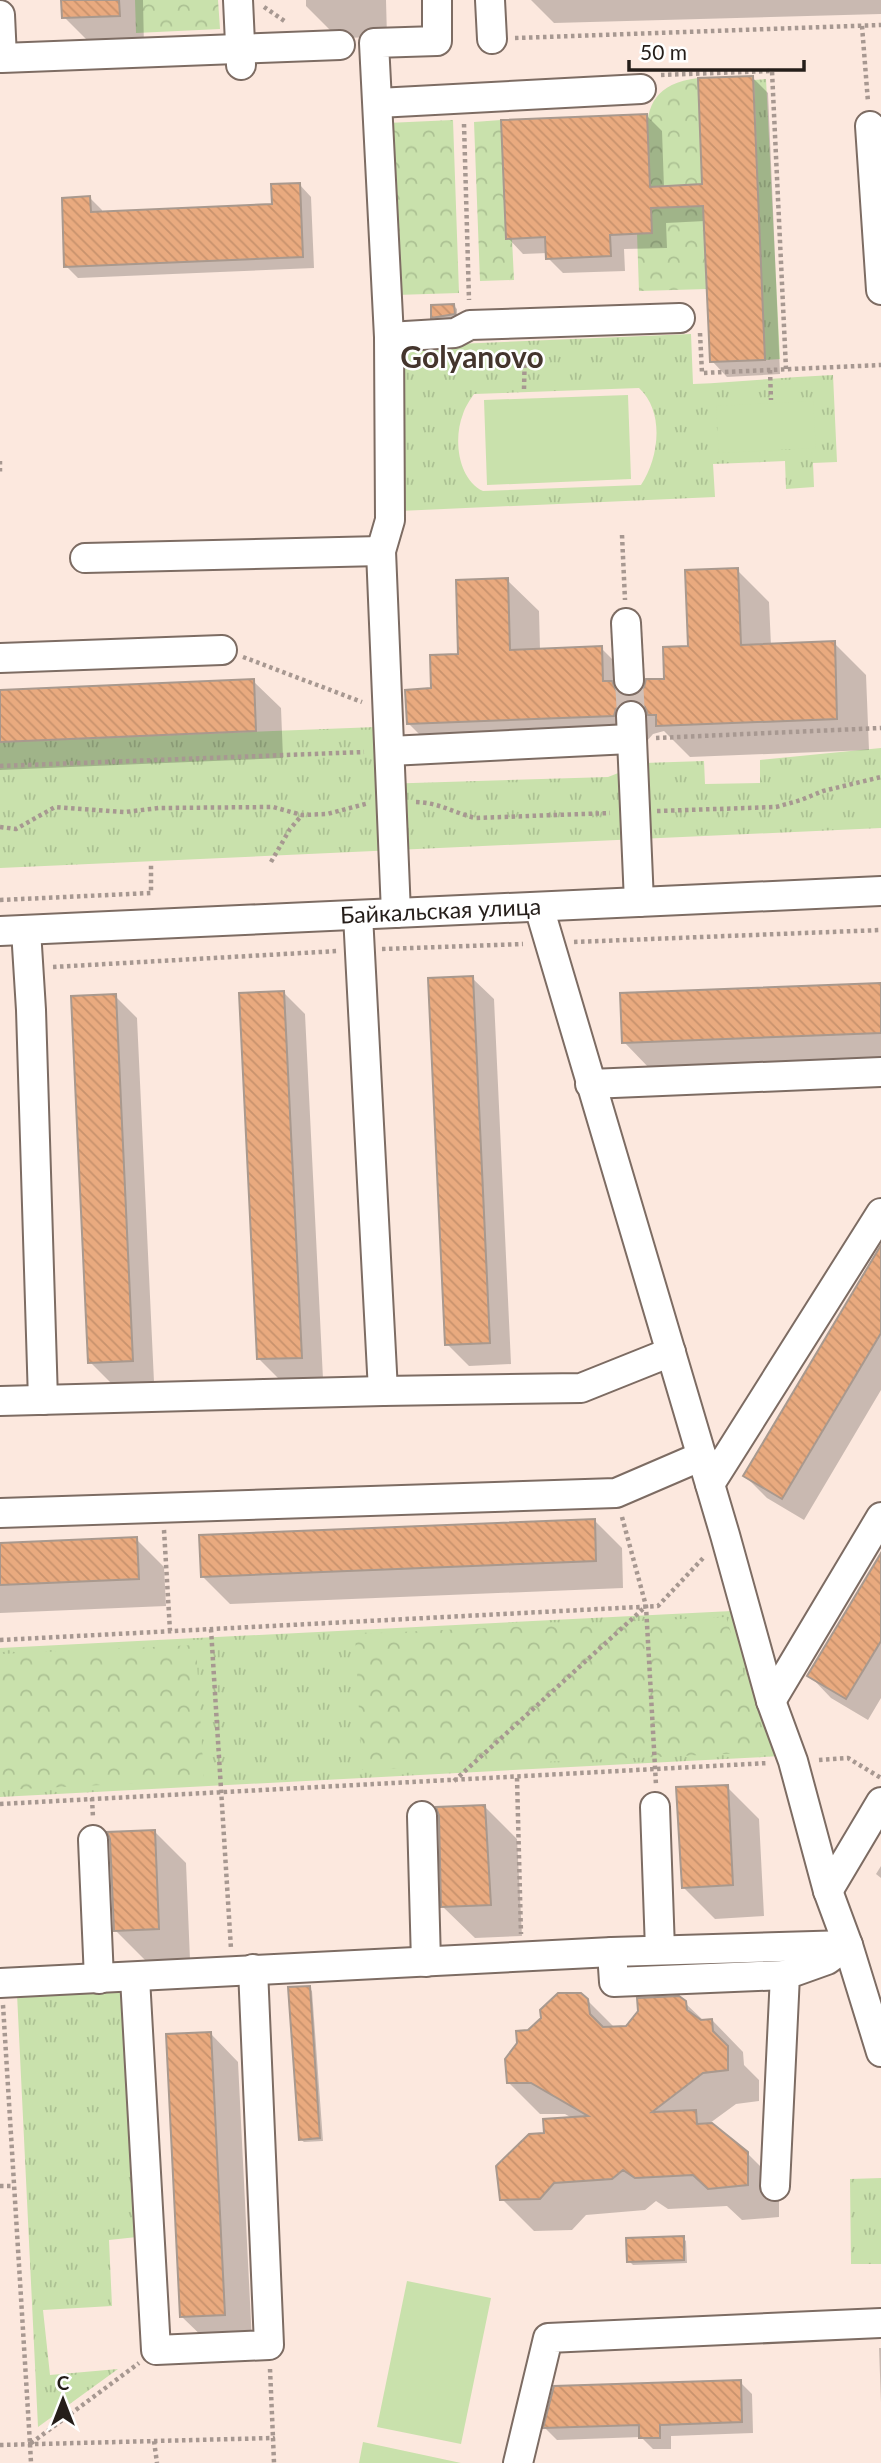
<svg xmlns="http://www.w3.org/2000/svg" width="881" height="2463" font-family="Lato,sans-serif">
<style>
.grass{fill:url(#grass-tufts);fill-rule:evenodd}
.forest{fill:url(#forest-crowns)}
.garden{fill:#c9e1ac}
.shadow{fill:#0003}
.building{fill:url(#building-back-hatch);stroke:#a9998e;stroke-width:2}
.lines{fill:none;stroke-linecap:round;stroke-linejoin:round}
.minor-tunnel{stroke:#d1c0b7;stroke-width:28;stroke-dasharray:28 14;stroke-linecap:butt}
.minor-casing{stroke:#7d6c63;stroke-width:32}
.path{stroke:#a79891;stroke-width:4.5;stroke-dasharray:3.5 3.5;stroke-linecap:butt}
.minor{stroke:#fff;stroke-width:28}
.labels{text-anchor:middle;stroke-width:5;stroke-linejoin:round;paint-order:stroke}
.street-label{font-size:23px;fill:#251e1a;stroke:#fff}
.district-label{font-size:30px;font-weight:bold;fill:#44352d;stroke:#fff}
</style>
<defs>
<pattern id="grass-tufts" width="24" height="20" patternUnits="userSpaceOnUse" patternTransform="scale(1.75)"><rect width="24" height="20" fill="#c9e1ac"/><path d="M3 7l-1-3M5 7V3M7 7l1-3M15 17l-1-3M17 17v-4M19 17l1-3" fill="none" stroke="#acc193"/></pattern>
<pattern id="forest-crowns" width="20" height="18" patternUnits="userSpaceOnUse" patternTransform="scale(1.75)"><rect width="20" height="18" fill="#c9e1ac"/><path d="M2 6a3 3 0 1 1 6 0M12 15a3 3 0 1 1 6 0" fill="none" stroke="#acc193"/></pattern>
<pattern id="building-back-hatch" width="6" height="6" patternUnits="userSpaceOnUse" patternTransform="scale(1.75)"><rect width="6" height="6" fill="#e9aa7f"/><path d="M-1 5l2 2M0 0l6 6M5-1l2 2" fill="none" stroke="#c8926d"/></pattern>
</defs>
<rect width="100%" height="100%" fill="#fce8de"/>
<path class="grass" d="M766,79l14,280 -15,1 -11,-280z
M691,334l2,50c47,-2 93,-7 140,-9l4,87 -24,1 1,24 -28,2 -1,-28 -72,3 2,33 -316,14 -3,-157 14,-8zM639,388c26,24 20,70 2,97l-158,6c-25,-12 -30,-52 -20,-77 2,-7 7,-14 11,-20z
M376,727l4,57 228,-7 36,-14 60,-2 1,23 55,-1v-23l121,-12v80l-881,40v-126z
M732,1611l50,145 -782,41v-149z
M121,1989l16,248 -28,3 3,66 -69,4 7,65 68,-6 -80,58 -21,-433z
M881,2178v86h-30l-1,-85z"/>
<path class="forest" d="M135,0h83l2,29 -84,4z
M698,78l4,106 -52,3c-2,-49 -19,-101 48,-109z
M453,120l6,173 -63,2 -9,-172z
M501,120l5,118 6,1 2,41 -34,1 -6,-159z
M703,206l4,83 -68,2 -2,-58 15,-1 -1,-24z
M726,1617l42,135 -406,18 -7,-136z
M196,1645l8,135 -204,10v-136z"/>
<path class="garden" d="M628,395l3,84 -144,6 -3,-85z
M813,401l3,47 -97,5 -3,-47z
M407,2281l84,17 -30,146 -84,-17z
M363,2442l98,21h-102z"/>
<path class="shadow" d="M63,0h80l1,48 -48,1 -32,-32z
M306,0h80l1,37 -49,1 -32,-32z
M531,0h350v14l-327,9z
M753,78l15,15 12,281 -53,3 -15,-16 -7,-140 -39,2 1,25 -43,1 1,22 -62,2 -15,-15v-5l-25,1 -15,-16 139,-122 15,15 2,57 40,-2z
M300,185l11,12 3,71 -236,10 -12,-12 24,-68 12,12v3l172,-7z
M454,306l3,3v8l-21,3 -3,-3z
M737,570l32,32 2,44 63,-3 32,32 3,75 -179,7 -26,-26 -11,3 -6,7 -1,7 -206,7 -32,-32 52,-68 47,-75 32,31 1,39 61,-2 32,32 1,17 32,-17 24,-32z
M253,681l28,27 2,50 -283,12v-78z
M472,978l22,21 17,365 -42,2 -22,-22z
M881,984v77l-230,9 -27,-28z
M283,992l22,22 18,365 -43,1 -21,-21z
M115,996l22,22 17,364 -42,2 -22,-22z
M881,1249v141l-77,130 -37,-22 -22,-22z
M594,1520l28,28 1,40 -393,16 -27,-27z
M136,1539l28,28 2,39 -166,7v-68z
M881,1556v142l-13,22 -37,-22 -21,-22z
M727,1787l32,32 5,97 -49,3 -32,-32z
M485,1807l32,32 5,97 -47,2 -32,-31z
M154,1831l32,32 4,97 -43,2 -32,-32z
M881,1866v12l-5,-4z
M309,1988l3,3 11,150 -19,1 -4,-3z
M587,2000l28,28 12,-1 58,-24 19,18 8,-1 31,32 1,13 15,15v21l-23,3 -26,19 37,30 32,32v32l-37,3 -15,-14 -59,3 -12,-8 -11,9 -59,5 -14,15 -38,1 -32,-32 43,-65 27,-16 -7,-4h-25l-32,-32 21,-50z
M211,2034l27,28 14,280 -42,2 -28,-27z
M683,2238l3,3 1,22 -54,2 -4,-4z
M879,2348h2v55z
M740,2382l12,12 1,39 -82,3v13h-18l-12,-12 -84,3 -12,-12z"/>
<path class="building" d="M61,0h58l1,16 -58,2z
M753,76l12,284 -55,2 -7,-156 -52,2 1,25 -42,2 1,21 -65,3 -1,-22 -39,2 -5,-119 146,-6 3,73 52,-3 -4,-106z
M300,183l3,74 -239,10 -2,-69 28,-2 1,16 181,-8 -1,-20z
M454,304l1,10 -24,4v-13z
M738,568l3,77 94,-4 2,78 -181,7v-11h-8l-3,-8 -7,-6 -7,-2 -9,3 -6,7 -2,7 -207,8 -2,-34 26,-2 -1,-33 28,-1 -2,-74 52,-2 2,72 92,-4 1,35h9l4,9 5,4 8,3 10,-4 5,-6 2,-8h18l-1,-32 25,-1 -3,-76z
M254,679l2,52 -256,11v-52z
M473,976l17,367 -45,2 -17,-367z
M881,983v50l-259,10 -2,-50z
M284,991l18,367 -45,1 -18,-366z
M116,994l17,367 -45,2 -17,-367z
M881,1245v88l-99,166 -39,-23z
M595,1519l1,42 -395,16 -2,-42z
M137,1537l2,42 -139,6v-42z
M881,1553v88l-35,58 -39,-23z
M728,1785l5,100 -51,3 -6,-101z
M485,1805l6,100 -50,2 -2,-91 -3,-9z
M155,1830l4,99 -45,2 -4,-92 -3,-7z
M310,1986l10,152 -21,2 -11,-153z
M558,1993h23l7,6 2,15 13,13 23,-1 12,-15 -1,-13 42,-2 7,5 1,9 14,10 11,-1 1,12 15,15v24l-25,3 -51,39 44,-2 1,14 15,-1 36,29v33l-40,4 -15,-14 -58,3 -12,-8 -11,9 -58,4 -14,16 -40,1 -4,-34 33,-32 15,-1 -1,-14 45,-3 -57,-33h-24l-2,-24 12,-16 -1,-12 12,-1 13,-12 -1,-8z
M211,2032l14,283 -45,2 -14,-283z
M684,2236v24l-57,2 -1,-24z
M741,2380l1,42 -82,3v13h-21v-13l-96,3 11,-42z"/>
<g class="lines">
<path class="minor-tunnel" d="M629,680l2,36"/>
<g class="minor-casing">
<g id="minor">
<path d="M238,0l3,65"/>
<path d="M490,0l2,39"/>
<path d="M0,15l2,43 338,-13"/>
<path d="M378,103l263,-14"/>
<path d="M870,126l11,164"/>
<path d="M389,337l66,-4 15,-8 210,-7"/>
<path d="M85,558l296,-7"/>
<path d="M626,623l3,57"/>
<path d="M0,658l222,-8"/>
<path d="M631,716l8,186"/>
<path d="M390,751l240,-12"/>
<path d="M539,907l186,628 46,166 22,60 35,130 20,54 33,107"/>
<path d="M396,913l-15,-362 9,-31 -1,-183 -15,-294 63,-2v-41"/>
<path d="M358,915l25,476"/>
<path d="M26,930l5,80 12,390"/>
<path id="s1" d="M0,931l881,-40"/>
<path d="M590,1084l291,-12"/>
<path d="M0,1401l383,-10 198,-3 90,-36"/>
<path d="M710,1484l171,-271"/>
<path d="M0,1513l616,-20 86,-37"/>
<path d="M771,1701l110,-184"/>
<path d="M655,1807l5,143"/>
<path d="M422,1816l4,146"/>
<path d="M93,1840l6,139"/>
<path d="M828,1891l53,-89"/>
<path d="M612,1952l2,30 171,-7"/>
<path d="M135,1978l21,372 113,-5 -16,-376"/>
<path d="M0,1983l612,-31 236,-7"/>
<path d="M775,2186l10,-211 42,-15 19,-14"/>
<path d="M518,2463l30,-125 333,-15"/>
</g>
</g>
<path class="path" d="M264,7l22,15
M862,26l6,76
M515,38l366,-13
M661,75l111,-4 14,298
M464,124l5,176
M700,333l2,40 179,-8
M770,370l1,30
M524,389l1,-41
M0,461v13
M622,535l3,65
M243,657l119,45
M656,738l225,-10
M0,766l364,-14
M416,802c24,1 36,10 59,16l135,-5
M657,811l119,-4 25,-7 22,-9 58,-14
M0,827l16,2 39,-22 70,5 34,-4 114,-1 29,8 25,-1 42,-11
M271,862l19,-33 12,-14
M0,900l151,-7v-28
M574,942l307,-12
M382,949l141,-5
M53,967l285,-16
M622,1517l24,89 10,179
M164,1530l6,101
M211,1629l20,320
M0,1640l658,-34 47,-50
M819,1760l29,-2 33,20
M517,1778l4,156
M454,1781l190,-173
M92,1798l1,20
M0,1804l768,-41
M3,2005l27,439 109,-81
M0,2186h14
M270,2369l3,69
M154,2441l3,22
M30,2444l1,19
M0,2445l273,-7 1,25"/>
<use href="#minor" class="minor"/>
</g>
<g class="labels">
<g class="street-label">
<text dy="8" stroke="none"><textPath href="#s1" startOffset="441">Байкальская улица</textPath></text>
</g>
<g class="district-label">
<text x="472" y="368">Golyanovo</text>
</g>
</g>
<g transform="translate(63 2400)" stroke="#ffffff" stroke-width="5" paint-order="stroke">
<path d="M0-5L12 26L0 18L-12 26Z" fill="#251e1a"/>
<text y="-10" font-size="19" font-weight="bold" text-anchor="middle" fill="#251e1a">С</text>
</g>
<path d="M629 60v10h175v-10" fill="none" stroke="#251e1a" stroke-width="3.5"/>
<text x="640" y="60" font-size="21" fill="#251e1a" stroke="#ffffff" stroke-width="5" paint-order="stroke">50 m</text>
</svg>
